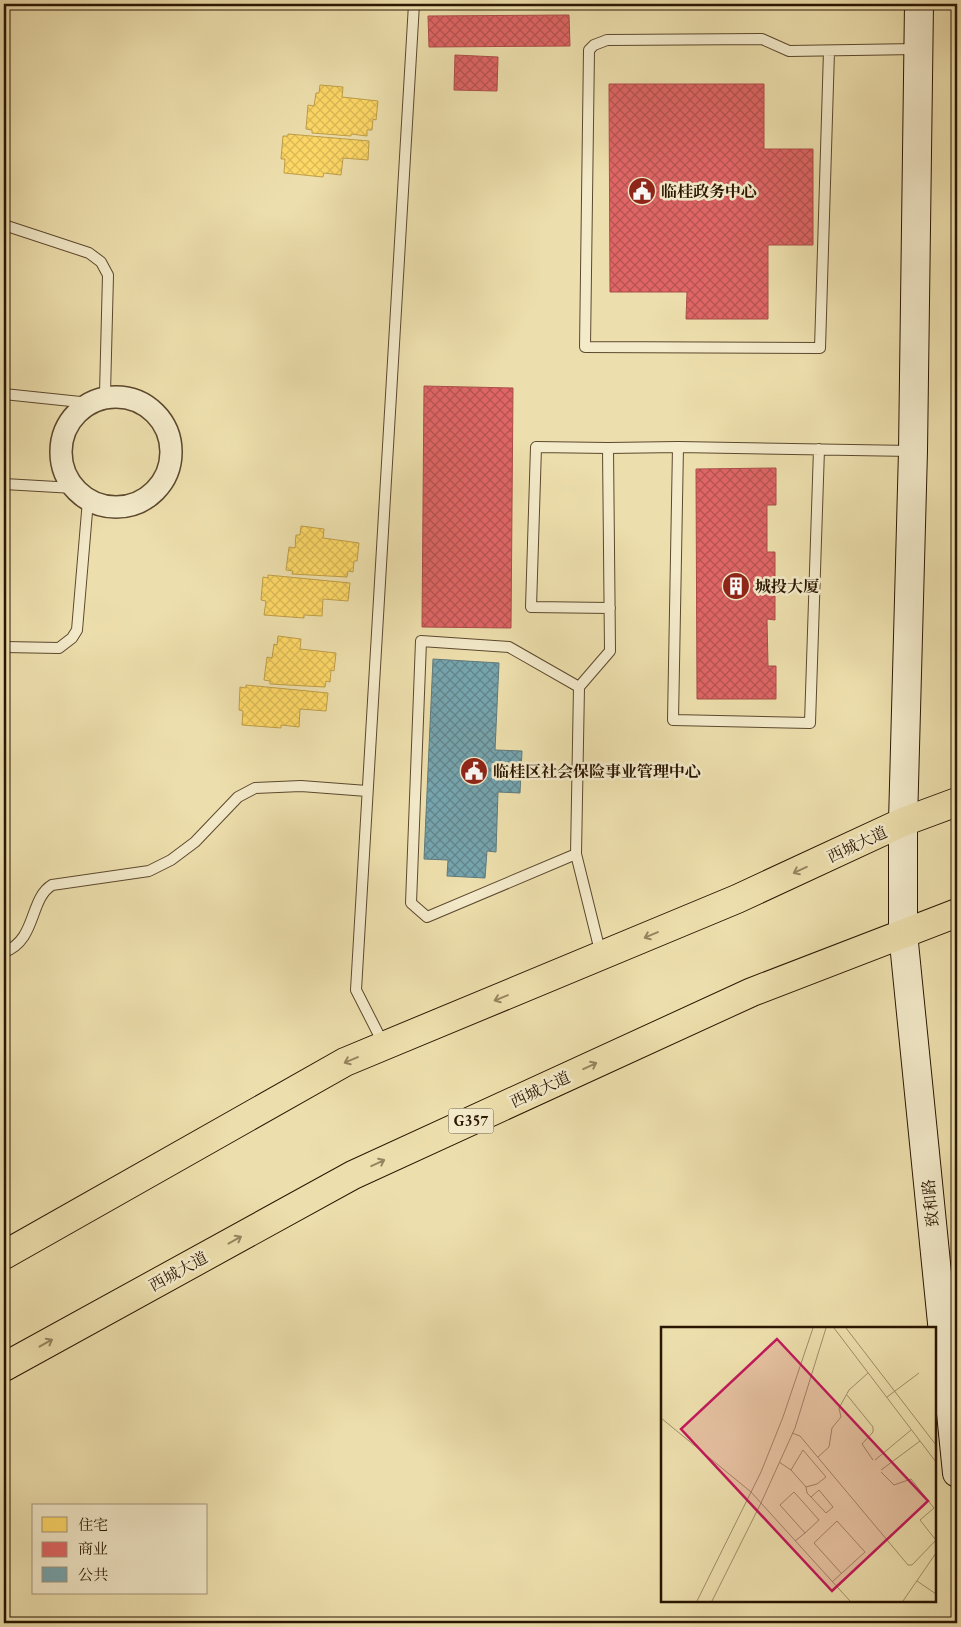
<svg xmlns="http://www.w3.org/2000/svg" width="961" height="1627" font-family="'EB Garamond','Noto Serif SC',serif">
<style>
.homes{fill:url(#homes-cross-hatch);stroke:#bf9e48}
.shops{fill:url(#shops-cross-hatch);stroke:#aa4e48}
.public{fill:url(#public-cross-hatch);stroke:#607a7b}
.lines{fill:none;stroke-linecap:round;stroke-linejoin:round}
.lane-casing{stroke:#5c482d;stroke-width:12}
.street-casing{stroke:#5c482d;stroke-width:24}
.secondary-casing{stroke:#2b1602;stroke-width:30}
.highway-casing{stroke:#2b1602;stroke-width:30}
.lane{stroke:#f3eaca;stroke-width:10}
.street{stroke:#f3eaca;stroke-width:21}
.secondary{stroke:#f3eaca;stroke-width:28}
.highway{stroke:#eddfad;stroke-width:28}
.oneway{stroke:#968560}
.labels{text-anchor:middle;stroke-width:5;stroke-linejoin:round;paint-order:stroke}
.shield{fill:#f3eaca;stroke:#67563e;stroke-width:1}
.shield-label{font-size:15px;font-weight:bold;fill:#2b1602}
.poi-label{font-size:16px;font-weight:bold;fill:#2b1602;stroke:#f3eaca;text-anchor:start}
.street-label{font-size:16px;fill:#2b1602;stroke:#f3eaca}
.inset-road{fill:none;stroke:#9f8f69;stroke-width:1}
.view{fill:#c2185b;fill-opacity:0.15;stroke:#c2185b;stroke-width:2.5}
.inset-edge{fill:none;stroke:#2b1602;stroke-width:2.5}
</style>
<defs>
<pattern id="homes-cross-hatch" width="8" height="8" patternUnits="userSpaceOnUse" patternTransform="scale(1.25)"><rect width="8" height="8" fill="#ffd966"/><path d="M0 0l8 8M0 8l8-8" fill="none" stroke="#dbba57"/></pattern>
<pattern id="shops-cross-hatch" width="8" height="8" patternUnits="userSpaceOnUse" patternTransform="scale(1.25)"><rect width="8" height="8" fill="#e06666"/><path d="M0 0l8 8M0 8l8-8" fill="none" stroke="#b65352"/></pattern>
<pattern id="public-cross-hatch" width="8" height="8" patternUnits="userSpaceOnUse" patternTransform="scale(1.25)"><rect width="8" height="8" fill="#76a5af"/><path d="M0 0l8 8M0 8l8-8" fill="none" stroke="#61858c"/></pattern>
</defs>
<rect width="100%" height="100%" fill="#eddfad"/>
<filter id="stains"><feTurbulence type="fractalNoise" baseFrequency=".004" numOctaves="4"/><feColorMatrix values="0 0 0 0 .2 0 0 0 0 .09 0 0 0 0 .02 0 0 0 .5 -.17"/></filter>
<radialGradient id="worn" r=".72"><stop offset=".6" stop-color="#630" stop-opacity="0"/><stop offset="1" stop-color="#630" stop-opacity=".3"/></radialGradient>
<path class="homes" d="M320,85l23,2 -1,10 36,4 -2,19 -3,-1 -1,11h-5v6l-16,-2v2l-39,-3v-3l-6,-1 2,-24 6,1 2,-13h3z
M288,134l81,7 -1,19 -25,-2 -2,17 -17,-2 -1,4 -39,-4 1,-14h-4l2,-23h5z
M301,526l23,3 -1,9 36,5 -2,18h-3l-1,11 -5,-1 -1,6 -55,-3 1,-3 -7,-1 3,-23 6,1 1,-13h4z
M268,575l82,8 -2,18 -25,-2 -1,17 -18,-1v3l-40,-3 2,-14 -5,-1 2,-23 5,1z
M278,636l23,3 -1,10 36,4 -2,18 -3,-1 -1,12 -4,-1 -1,6 -55,-3v-3l-6,-1 3,-23 5,1 2,-14 3,1z
M246,685l82,8 -2,18 -26,-2 -1,18 -18,-2v3l-39,-3 1,-14 -4,-1 1,-23 6,1z"/>
<path class="shops" d="M569,15l1,31 -141,1 -1,-31z
M455,55l43,2 -1,34 -43,-1z
M609,84h155v65h49v96h-45v74h-82l1,-27h-77z
M424,386l89,2 -2,240 -89,-1z
M776,468v37h-9v47h8v68l-8,-1 1,47h8v33h-79l-1,-230z"/>
<path class="public" d="M433,659l66,4 -4,87 27,1 -2,42 -22,-1 -2,60 -9,-1 -2,27 -38,-2 1,-16 -24,-1z"/>
<g class="lines">
<g class="lane-casing">
<path id="lane" d="M829,51l-9,297 -235,-1 4,-297 5,-5 13,-5 155,-1 27,12 128,-2
M4,225l85,28 12,9 7,13 -3,118
M4,394l86,9
M608,448l70,-1
M819,449l-9,274 -137,-3 5,-273 234,4
M4,484l70,4
M4,647l55,1 13,-10 5,-8 11,-130
M576,854l-149,63 -16,-14 10,-262 88,6 70,40
M4,952c33,-12 25,-53 48,-67l97,-14 22,-11 24,-18 43,-45 17,-9 46,-2 66,5
M601,955l-25,-101 3,-167 31,-36 -2,-203 -72,-1 -5,160 79,1
M384,1045l-28,-55 58,-986"/>
</g>
<g class="street-casing">
<path id="street" d="M61 452a55 55 0 1 1 110 0a55 55 0 1 1-110 0Z"/>
</g>
<g class="secondary-casing">
<path id="secondary" d="M919,4l-6,447 -10,371v111l54,540"/>
</g>
<g class="highway-casing">
<path id="highway" d="M4,1255l341,-193 392,-163 166,-77 54,-20
M4,1367l349,-192 399,-183 205,-79"/>
</g>
<use href="#lane" class="lane"/>
<use href="#street" class="street"/>
<use href="#secondary" class="secondary"/>
<use href="#highway" class="highway"/>
</g>
<defs><path id="oneway-shaft" d="M-6 0H5M1.5-3L5.5 0L1.5 3" fill="none" stroke-width="1.6" stroke-linecap="round" stroke-linejoin="round" transform="scale(1.25)"/></defs>
<g class="oneway">
<use href="#oneway-shaft" transform="translate(800 870) rotate(155)"/>
<use href="#oneway-shaft" transform="translate(651 935) rotate(157)"/>
<use href="#oneway-shaft" transform="translate(501 998) rotate(158)"/>
<use href="#oneway-shaft" transform="translate(351 1060) rotate(157)"/>
<use href="#oneway-shaft" transform="translate(590 1066) rotate(-25)"/>
<use href="#oneway-shaft" transform="translate(378 1163) rotate(-25)"/>
<use href="#oneway-shaft" transform="translate(235 1240) rotate(-29)"/>
<use href="#oneway-shaft" transform="translate(46 1343) rotate(-29)"/>
</g>
<defs>
<g id="civic-disc" transform="scale(1.4375)"><circle r="9.5" fill="#8f2418" stroke="#f3eaca"/><path d="M-.6-6.5H3V-4.5H.6V-3L4-1V1h2V6H-6V1h2V-1L-.6-3ZM-1.2 2.5V6h2.4V2.5Z" fill="#fff"/></g>
<g id="building-disc" transform="scale(1.4375)"><circle r="9.5" fill="#8f2418" stroke="#f3eaca"/><path d="M-4-6H4V6H1V3H-1V6H-4ZM-2.5-4.3h1.7v1.8h-1.7ZM.8-4.3h1.7v1.8H.8ZM-2.5-1h1.7V.8h-1.7ZM.8-1h1.7V.8H.8Z" fill="#fff"/></g>
</defs>
<g fill-rule="evenodd">
<use href="#civic-disc" x="642" y="191"/>
<use href="#building-disc" x="736" y="586"/>
<use href="#civic-disc" x="474" y="771"/>
</g>
<g class="labels">
<rect class="shield" x="448.5" y="1108.5" width="45" height="25" rx="4"/>
<g class="shield-label">
<text x="471" y="1126">G357</text>
</g>
<g class="poi-label">
<text x="661" y="197">临桂政务中心</text>
<text x="755" y="592">城投大厦</text>
<text x="493" y="777">临桂区社会保险事业管理中心</text>
</g>
<g class="street-label">
<text transform="translate(857 844) rotate(-25)" y="6">西城大道</text>
<text transform="translate(540 1089) rotate(-25)" y="6">西城大道</text>
<text transform="translate(930 1203) rotate(-96)" y="6">致和路</text>
<text transform="translate(178 1271) rotate(-29)" y="6">西城大道</text>
</g>
</g>
<g transform="translate(661 1327)">
<rect width="275" height="275" fill="#eddfad"/>
<path class="inset-road" d="M173,1l102,134M185,1l90,117M186,68l26,32v5l-11,12 11,16M226,70l32,-24M0,91l90,74 99,109M131,106l8,3 108,129h4l24,-25M157,130l11,-10 3,-19 9,-11 -2,-9 10,-18 19,-17M214,133l36,-30M118,135l12,8 15,17 1,6 4,4 15,16 7,-6 -14,-17 -8,7M130,143l12,-20 23,27 -9,7 -11,3M220,143l39,-29M220,145l13,13 17,-6 23,29 -14,12 15,19M134,214l10,-8 14,-13 -25,-28 -14,13 25,28M256,254l19,13M171,255l33,-30 -28,-31 -23,22 27,30M36,274l64,-129 22,-55 30,-89M51,274l49,-98 34,-75 31,-100M242,274l33,-48"/>
<path class="view" d="M116,12l151,162 -96,90 -151,-162z"/>
<rect width="275" height="275" class="inset-edge"/>
</g>
<rect width="961" height="1627" fill="none" stroke="#eddfad" stroke-width="20"/>
<rect x="5" y="5" width="951" height="1617" fill="none" stroke="#2b1602" stroke-width="2.5"/>
<rect x="10" y="10" width="941" height="1607" fill="none" stroke="#2b1602"/>
<rect x="32" y="1504" width="175" height="90" fill="#f3eaca" stroke="#a3957a"/>
<rect x="42" y="1517" width="25" height="15" fill="#ffd966" stroke="#a3957a"/>
<text x="78" y="1530" font-size="15" fill="#2b1602">住宅</text>
<rect x="42" y="1542" width="25" height="15" fill="#e06666" stroke="#a3957a"/>
<text x="78" y="1554" font-size="15" fill="#2b1602">商业</text>
<rect x="42" y="1567" width="25" height="15" fill="#76a5af" stroke="#a3957a"/>
<text x="78" y="1580" font-size="15" fill="#2b1602">公共</text>
<rect width="100%" height="100%" filter="url(#stains)"/>
<rect width="100%" height="100%" fill="url(#worn)"/>
</svg>
